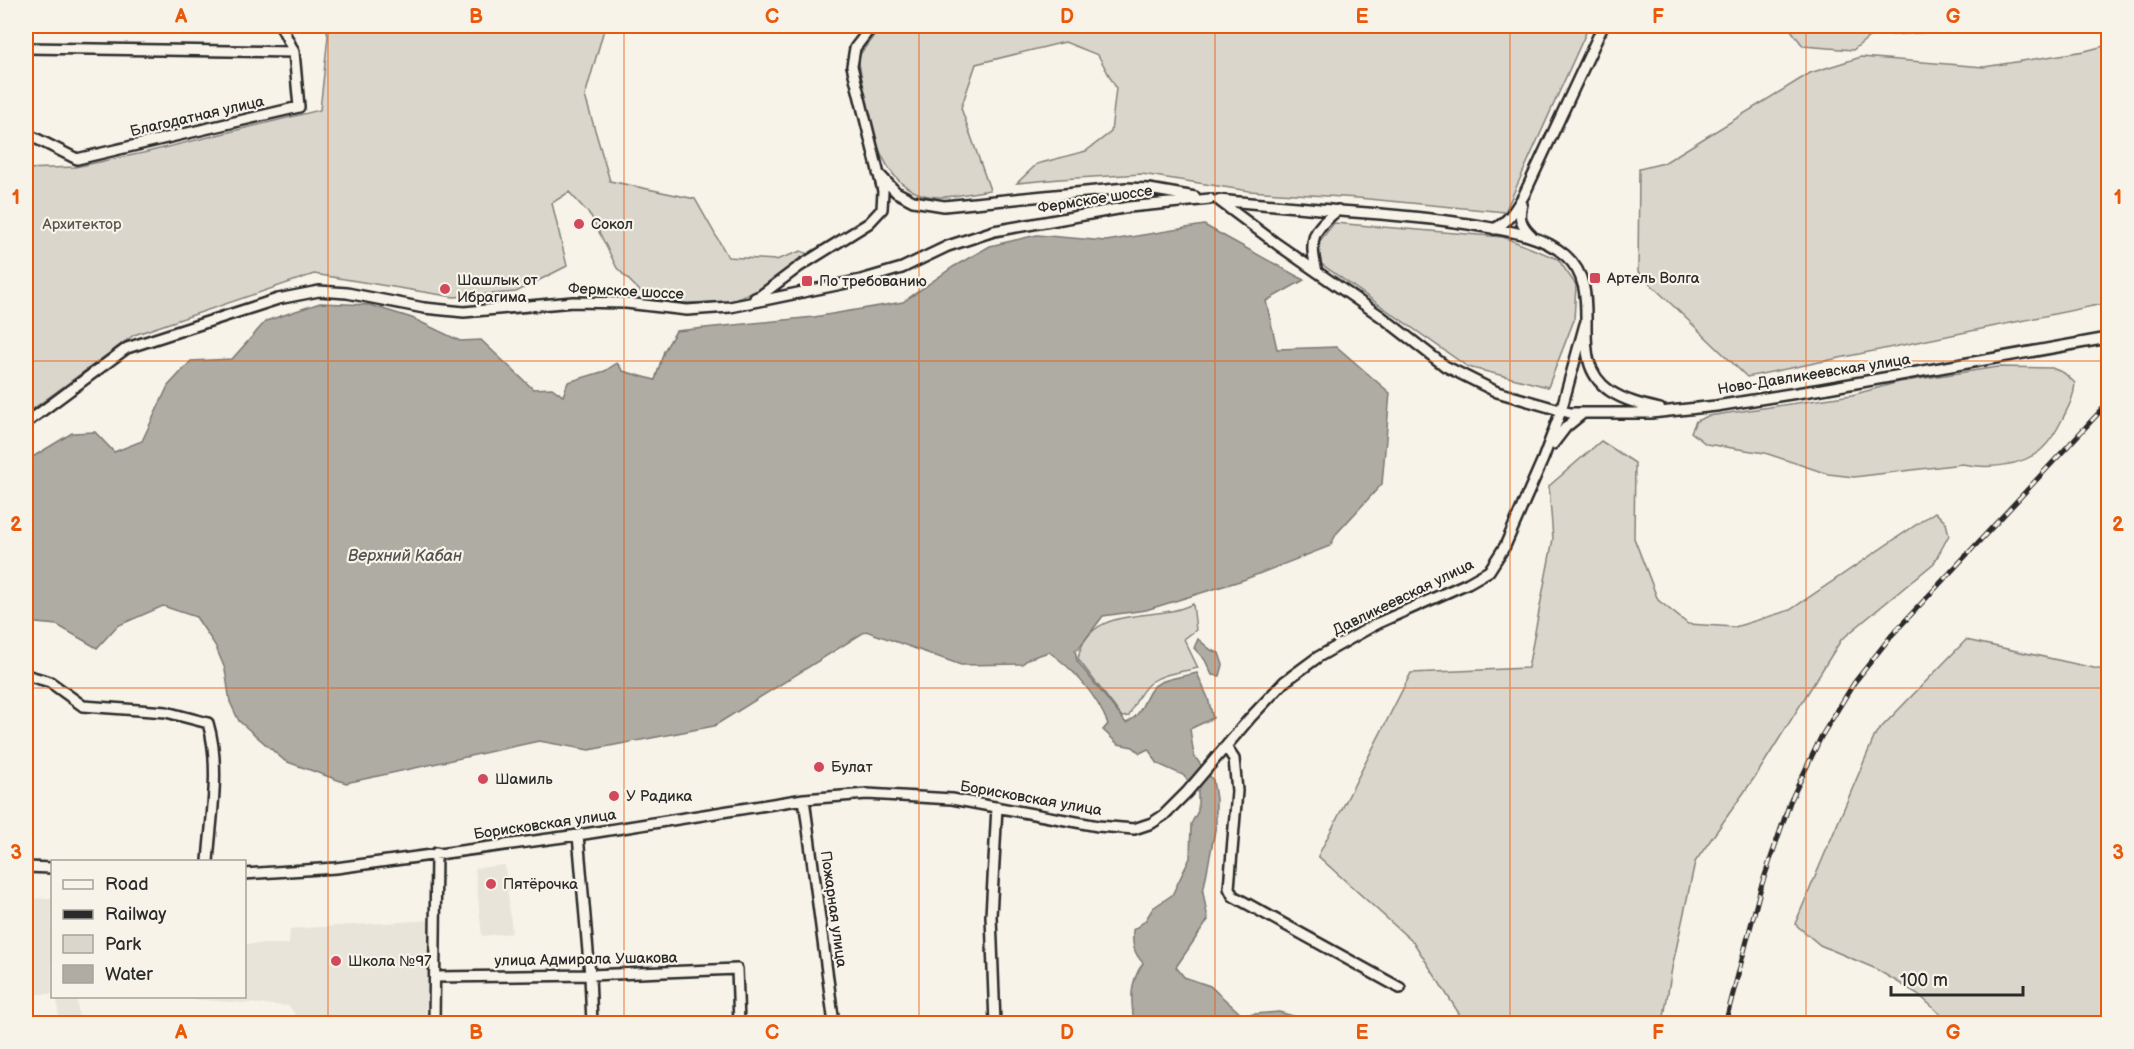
<svg xmlns="http://www.w3.org/2000/svg" width="2134" height="1049" font-family="'Balsamiq Sans',sans-serif">
<style>
.built{fill:#e8e4da}
.green{fill:#dad6cc;stroke:#82807c;stroke-width:1.5}
.water{fill:#afaca4;stroke:#7a7874;stroke-width:1.5}
.lines{fill:none;stroke-linecap:round;stroke-linejoin:round}
.minor-casing{stroke:#2b2b2b;stroke-width:14}
.minor{stroke:#f7f3e8;stroke-width:9}
.rail-casing{stroke:#2b2b2b;stroke-width:5}
.rail{stroke:#f7f3e8;stroke-width:3;stroke-dasharray:9;stroke-linecap:butt}
.grid{fill:none;stroke:#e8590c;stroke-width:1.5;stroke-opacity:0.55}
.poi-dot{fill:#d1495b;stroke:#f7f3e8;stroke-width:2}
.labels{text-anchor:middle;stroke-width:4.5;stroke-linejoin:round;paint-order:stroke}
.street-label{font-size:15px;fill:#2b2b2b;stroke:#f7f3e8}
.park-label{font-size:15px;fill:#575653;stroke:#f7f3e8}
.poi-label{font-size:15px;fill:#2b2b2b;stroke:#f7f3e8;text-anchor:start}
.water-label{font-size:16px;font-style:italic;fill:#53524f;stroke:#f7f3e8}
.neatline{fill:none;stroke:#e8590c;stroke-width:2}
.grid-label{font-size:20px;text-anchor:middle;font-weight:bold;fill:#e8590c}
</style>
<rect width="100%" height="100%" fill="#f7f3e8"/>
<filter id="ink" filterUnits="userSpaceOnUse"><feTurbulence type="fractalNoise" baseFrequency=".0167" numOctaves="2"/><feDisplacementMap in="SourceGraphic" scale="12" xChannelSelector="R" yChannelSelector="G"/><feConvolveMatrix kernelMatrix="1 2 1 2 8 2 1 2 1" color-interpolation-filters="sRGB"/></filter>
<g filter="url(#ink)">
<path class="built" d="M505,865l7,68 -30,3 -7,-68z
M26,898l26,1v95h-23l-3,-9z
M430,920l-4,103 -125,-1 -12,-16 -130,-9 85,-1 1,-52h44l1,-15z
M57,997h20l2,26h-20z"/>
<path class="green" d="M326,26h279l-20,70 25,85 85,18 33,58 48,3 25,-9 12,5 -54,34 -30,12 -42,1 -28,-3 -18,-8 -24,-24 -26,-52 -22,-24 -17,11 15,63 -51,26 -62,5 -140,-23 -180,61 -108,79v-245l49,-2 68,-14 177,-43 8,-74z
M881,26h708l-84,186 -147,-14 -109,-7 -107,-17 -82,5 -43,4 20,-19 49,-13 25,-19 5,-44 -18,-33 -33,-13 -89,22 -15,44 29,82c-15,2 -31,6 -46,7 -70,4 -77,-91 -86,-140z
M1788,26h93l-1,2 -27,22 -50,-4z
M1893,26h161h-42l-120,9z
M2108,45v258l-361,74 -109,-105 1,-103 25,-6 146,-90 51,-16 123,10 101,-16z
M1334,223l169,14 55,22 18,26 -2,35 -26,67 -80,-20 -148,-104 -1,-21z
M1998,367l54,1 12,5 11,10c-1,14 -6,23 -12,35 -5,10 -12,23 -21,31 -20,18 -56,20 -80,15l-108,13 -26,-3 -63,-21 -59,-9 -15,-12 5,-11 12,-5 144,-21 47,-13z
M1601,441l34,22 -1,75 24,62 30,24 47,3 55,-17 145,-98 11,11 3,12 -15,28 -93,77 -82,131 -64,91 -23,106 -9,55h-198l-51,-80 -96,-87 93,-183 117,-5 25,-129 -4,-53z
M1193,604l3,26 -12,9 14,29c-41,9 -51,6 -69,48l-7,1 -44,-58c8,-47 57,-41 93,-48 7,-1 15,-4 22,-7z
M1966,640l142,31v352h-158l-32,-29 -44,-26 -54,-23 -25,-21 81,-191z"/>
<path class="water" d="M1204,225l100,55 -38,21 11,48 60,-2 53,46 -8,91 -45,49 -7,13 -87,34 -97,30 -43,6 -25,33 -3,1 2,11 49,62c20,-9 17,-32 33,-40 9,-5 27,-7 38,-10l11,25 5,20 -23,11 4,27 19,24 3,19v26l-13,67 5,28 -32,47 8,10 26,9 32,29 37,-3 39,11h-184c-3,-23 -5,-40 9,-60 -10,-11 -11,-19 -10,-33l12,-9 8,-13 19,-13 18,-37 1,-34 7,-13v-20l-15,-16 -25,-11 -10,-15 -8,4 -7,-6 -15,-3 -15,-14 5,-6c-11,-28 -34,-55 -59,-72l-19,6 -8,6 -61,1 -95,-34 -152,95 -125,24 -50,-9 -193,42 -61,-22 -46,-40 -9,-19 -5,-33 -10,-24 -19,-28 -33,-11 -46,20 -20,22 -40,-23 -31,-3v-161l46,-28 23,-1 19,20 28,-11 26,-55 23,-25 41,-2 34,-38 54,-18 50,2 42,13 48,23 21,-1 52,49 19,-1 11,8 5,-14 37,-11 12,-8 6,8 32,9 9,-29 12,-20 138,-14 89,-15 50,-35 37,-21 47,-11 69,6z
M1198,639l13,11 8,3 4,12 -3,11 -8,-1 -7,-15 -11,-12z"/>
<g class="lines">
<g class="minor-casing">
<path id="minor" d="M26,48l268,4
M26,130l3,5 48,24 222,-52 -5,-55 -13,-26
M878,173l18,19 17,9 31,5 182,-18 23,1 46,8
M1218,200l59,44 105,73 63,49 52,26 73,21h81l65,-7 106,-17 286,-51
M1218,200c41,4 82,7 122,11 47,3 94,7 140,15 29,5 62,9 85,29 44,38 -3,103 45,136 15,10 33,14 50,18
M1522,204c-4,14 -1,22 10,32
M1494,229c15,-8 21,-19 30,-34l79,-169
M1317,272c-8,-32 -6,-41 21,-62
M755,298l5,-2 40,-30 69,-43 13,-14 1,-18 -31,-125 3,-18 17,-22
M26,423l101,-75 151,-49 41,-8 28,2 77,15 40,4 109,-10 53,1 61,7 43,-3 131,-27 41,-12 46,-22 46,-15 135,-24 81,-8
M1553,444l13,-17 16,-13
M26,675l24,7 33,24 83,6 42,11c13,43 3,94 0,139
M1226,747l8,12 3,32 -8,97 4,8 167,92
M804,799l30,225
M578,835l12,140 2,49
M26,867l26,1
M244,874l92,-6 242,-33 226,-36 63,-5 85,5 146,27 36,3 18,-6 12,-8 23,-23 63,-74 34,-36 34,-25 60,-34 90,-40 21,-12 16,-25 38,-87 18,-48 24,-87
M435,977l155,-2 147,-6 2,55
M434,1024l2,-171
M995,1024l-4,-108 6,-109"/>
</g>
<use href="#minor" class="minor"/>
<g class="rail-casing">
<path id="rail" d="M1725,1024l36,-137 29,-85 31,-65 33,-54 37,-47 217,-233"/>
</g>
<use href="#rail" class="rail"/>
</g>
</g>
<path class="grid" d="M328,26v998M624,26v998M919,26v998M1215,26v998M1510,26v998M1806,26v998M26,361h2082M26,688h2082"/>
<g class="poi-dot">
<circle cx="579" cy="224" r="6"/>
<rect x="1589" y="272" width="12" height="12" rx="3"/>
<rect x="801" y="275" width="12" height="12" rx="3"/>
<circle cx="445" cy="289" r="6"/>
<circle cx="819" cy="767" r="6"/>
<circle cx="483" cy="779" r="6"/>
<circle cx="614" cy="796" r="6"/>
<circle cx="491" cy="884" r="6"/>
<circle cx="336" cy="961" r="6"/>
</g>
<g class="labels">
<g class="street-label">
<text transform="translate(197 116) rotate(-13)" y="5">Благодатная улица</text>
<text transform="translate(1095 199) rotate(-9)" y="5">Фермское шоссе</text>
<text transform="translate(626 291) rotate(3)" y="5">Фермское шоссе</text>
<text transform="translate(1814 374) rotate(-9)" y="5">Ново-Давликеевская улица</text>
<text transform="translate(1403 597) rotate(-26)" y="5">Давликеевская улица</text>
<text transform="translate(1031 798) rotate(10)" y="5">Борисковская улица</text>
<text transform="translate(545 824) rotate(-8)" y="5">Борисковская улица</text>
<text transform="translate(834 909) rotate(82)" y="5">Пожарная улица</text>
<text transform="translate(586 959) rotate(-1)" y="5">улица Адмирала Ушакова</text>
</g>
<g class="park-label">
<text x="82" y="229">Архитектор</text>
</g>
<g class="poi-label">
<text x="591" y="229">Сокол</text>
<text x="1607" y="283">Артель Волга</text>
<text x="457" y="285">Шашлык от<tspan x="457" dy="17">Ибрагима</tspan></text>
<text x="819" y="286">По требованию</text>
<text x="831" y="772">Булат</text>
<text x="495" y="784">Шамиль</text>
<text x="626" y="801">У Радика</text>
<text x="503" y="889">Пятёрочка</text>
<text x="348" y="966">Школа №97</text>
</g>
<g class="water-label">
<text x="405" y="561">Верхний Кабан</text>
</g>
</g>
<rect width="2134" height="1049" fill="none" stroke="#f7f3e8" stroke-width="66"/>
<rect x="51" y="860" width="195" height="138" fill="#f7f3e8" stroke="#a5a39c" stroke-width="1.5"/>
<rect x="63" y="880" width="30" height="9" fill="#f7f3e8" stroke="#a5a39c" stroke-width="1.5"/>
<text x="105" y="890" font-size="18" fill="#2b2b2b">Road</text>
<rect x="63" y="910" width="30" height="9" fill="#2b2b2b" stroke="#a5a39c" stroke-width="1.5"/>
<text x="105" y="920" font-size="18" fill="#2b2b2b">Railway</text>
<rect x="63" y="935" width="30" height="18" fill="#dad6cc" stroke="#a5a39c" stroke-width="1.5"/>
<text x="105" y="950" font-size="18" fill="#2b2b2b">Park</text>
<rect x="63" y="965" width="30" height="18" fill="#afaca4" stroke="#a5a39c" stroke-width="1.5"/>
<text x="105" y="980" font-size="18" fill="#2b2b2b">Water</text>
<path d="M1891 986v9h132v-9" fill="none" stroke="#2b2b2b" stroke-width="3"/>
<text x="1900" y="986" font-size="18" fill="#2b2b2b" stroke="#f7f3e8" stroke-width="4.5" paint-order="stroke">100 m</text>
<rect x="33" y="33" width="2068" height="983" class="neatline"/>
<g class="grid-label">
<text x="181" y="23">A</text>
<text x="476" y="23">B</text>
<text x="772" y="23">C</text>
<text x="1067" y="23">D</text>
<text x="1362" y="23">E</text>
<text x="1658" y="23">F</text>
<text x="1953" y="23">G</text>
<text x="16" y="204">1</text>
<text x="2118" y="204">1</text>
<text x="16" y="531">2</text>
<text x="2118" y="531">2</text>
<text x="16" y="859">3</text>
<text x="2118" y="859">3</text>
<text x="181" y="1039">A</text>
<text x="476" y="1039">B</text>
<text x="772" y="1039">C</text>
<text x="1067" y="1039">D</text>
<text x="1362" y="1039">E</text>
<text x="1658" y="1039">F</text>
<text x="1953" y="1039">G</text>
</g>
</svg>
